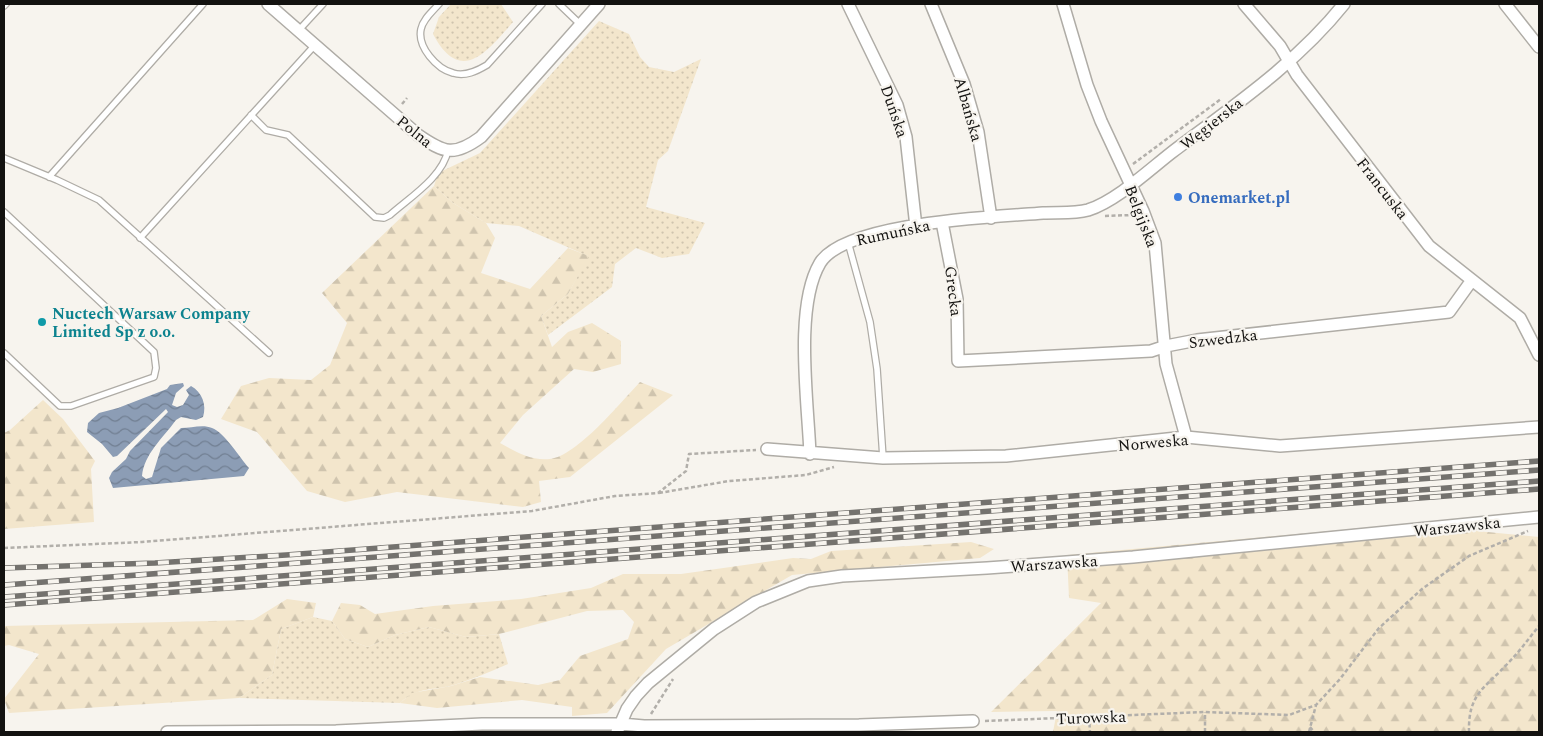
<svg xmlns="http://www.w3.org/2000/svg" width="1543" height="736" font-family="Spectral,serif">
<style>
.grass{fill:url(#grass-dots)}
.forest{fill:url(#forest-firs)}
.water{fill:url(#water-waves)}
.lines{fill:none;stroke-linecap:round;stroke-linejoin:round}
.lane-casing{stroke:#afaca6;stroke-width:8}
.street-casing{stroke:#afaca6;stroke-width:14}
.path{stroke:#b2afaa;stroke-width:2.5;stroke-dasharray:4 2.5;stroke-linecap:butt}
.lane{stroke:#fff;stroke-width:5.5}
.street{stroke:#fff;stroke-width:11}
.rail-casing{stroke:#74726e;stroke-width:5.5}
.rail{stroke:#f7f4ee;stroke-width:4;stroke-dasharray:11;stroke-linecap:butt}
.shop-dot{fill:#3f7fe0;stroke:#f7f4ee;stroke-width:2}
.culture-dot{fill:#0f9aa8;stroke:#f7f4ee;stroke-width:2}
.labels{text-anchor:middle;stroke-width:4.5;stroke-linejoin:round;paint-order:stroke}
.street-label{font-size:16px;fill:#131210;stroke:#f7f4ee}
.shop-label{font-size:16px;font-weight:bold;fill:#366cbe;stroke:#f7f4ee;text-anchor:start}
.culture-label{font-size:16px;font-weight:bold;fill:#0d838f;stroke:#f7f4ee;text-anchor:start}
</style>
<defs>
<pattern id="grass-dots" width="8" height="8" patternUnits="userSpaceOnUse" patternTransform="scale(1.25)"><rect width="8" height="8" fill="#f3e6cc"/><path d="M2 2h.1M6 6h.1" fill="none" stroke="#cfc4ae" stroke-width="1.8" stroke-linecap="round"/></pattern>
<pattern id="forest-firs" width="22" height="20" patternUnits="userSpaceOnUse" patternTransform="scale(1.25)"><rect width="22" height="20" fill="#f3e6cc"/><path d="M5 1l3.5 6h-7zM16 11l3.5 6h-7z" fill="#cfc4ae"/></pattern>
<pattern id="water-waves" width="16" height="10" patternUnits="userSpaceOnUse" patternTransform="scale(1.25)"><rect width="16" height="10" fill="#8c9db5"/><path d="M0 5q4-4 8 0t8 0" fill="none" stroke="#717f92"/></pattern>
</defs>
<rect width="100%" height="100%" fill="#f7f4ee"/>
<path class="grass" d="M451,4h50l12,18c-25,28 -52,65 -80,12l6,-17z
M599,21l30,13 11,23 9,10 25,5 27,-13 -33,92 -10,9 -12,47 59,16 -16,31 -27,4 -26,-10 -21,16 -3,23 -64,48 -7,-19 27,-22 20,-38 -69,-30 -33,-3 -33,-20 -19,-17 4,-13 42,-20z
M313,617l19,4 13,18 23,8 27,-12 34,-8 37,10 33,-3 9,30c-18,8 -35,15 -54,21 -22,6 -35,1 -54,18l-161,-5 33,-23 9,-46z"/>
<path class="forest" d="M434,186l19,17 33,20 9,15 -14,35 49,16 38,-41 21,8 -21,38 -27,22 11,31 16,-15 24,-9 29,18v23l-28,8 -19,-3 -51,46 -23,28c16,9 31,18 50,16 27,-3 71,-57 90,-77l33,13 -103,82 -31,4 2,21 -18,5 -126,-15 -52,10 -38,-11 -50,-59 -36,-13 20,-33 28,-8 42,2 19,-15 17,-42 -25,-30z
M43,400l20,19 32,42 -4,8 3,53 -90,7v-96l6,-3z
M1405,524l134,13v195h-486l4,-21 -66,1 110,-109 -32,-5 -2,-43z
M971,542l23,7 -14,9 -188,17 -126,74 -59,64 -35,3v-9l-50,-7 -85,8 -37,-5 12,-10 39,-7 29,-9 58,8 22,-5 20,-24 48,-17 6,-17 -11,-12 -36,1 -88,23 -33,3 -37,-10 -34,8 -27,12 -23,-8 -13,-18 9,-18 19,2 15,9 58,-8 88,-7 70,-11 32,-14h58l112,-16 18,1 20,-8z
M287,599l29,4 -3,14 -32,12 -9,46 -33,23 -230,15 -5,-14 35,-45 -30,-9 -5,1v-20l249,-6z"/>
<path class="water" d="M183,383l1,3 -8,7 -4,12 5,2 6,-2 6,-10 -3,-5 5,-4c11,6 16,19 12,31l-7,3 -15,-3 -5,3c-13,18 -32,34 -34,56l4,3 6,-2 9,-29 20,-20c10,0 22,-4 31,0 12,4 28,30 37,40l-5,8 -131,12 -4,-10 3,-6 14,-13 4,-8 38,-39 -2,-3 -49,47 -4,1 -11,-13 -15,-12 1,-9 11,-10 19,-5 49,-19 3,-4z"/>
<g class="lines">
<g class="lane-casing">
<path id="lane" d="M439,4c-6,7 -16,15 -18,25 -4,18 16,40 32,44 12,4 24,-2 34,-8l55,-61
M559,4l22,21
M4,6l2,-2
M299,30l24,-26
M251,115l15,15 22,5 87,82 9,1 6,-3c19,-17 53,-38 58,-65
M4,158l53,22 42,20 170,153
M49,177l154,-173
M4,212l150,140 2,16 -2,9 -83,29h-11l-56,-53
M140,238l175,-193
M848,242l22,80 7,47 6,89"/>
</g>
<g class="street-casing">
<path id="street" d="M268,4l150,131c26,18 36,22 63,2l118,-133
M848,4l49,101 9,32 10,90
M931,4l33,80 14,48 13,86
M1063,4l24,81 14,36 42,90 12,32 11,121 20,73
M1244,4l36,42 17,29 132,171 91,72 19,37
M1505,4l34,43
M942,222l15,77 1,62 193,-10 15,-5 31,-6 252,-28 23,-32
M767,449l116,9 123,-2 180,-19 94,9 259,-19
M810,454c-2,-52 -16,-147 10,-191 25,-41 176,-46 223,-50 14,-1 31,1 45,-3 28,-9 60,-39 83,-57 61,-46 125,-89 173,-149
M167,732l169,-1 146,-7h139l23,2 215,-1 114,-4
M617,732l10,-23 9,-13 12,-13 66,-54 42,-27 52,-21 34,-5 145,-8 146,-11 406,-40"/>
</g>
<path class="path" d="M402,104l5,-6
M1133,164l88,-65
M1105,216l27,-1
M659,493l70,-12 77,-6 28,-8
M4,548l138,-6 390,-31 83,-15 43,-3 28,-22 3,-17 67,-4
M651,714l22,-35
M1089,717l1,15
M985,721l220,-9 84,3 27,-10 24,-26 39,-51 43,-39 47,-33 59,-25
M1310,727l4,5
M1205,732v-20
M1309,732l7,-27
M1469,732c-1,-40 17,-44 40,-70 11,-11 20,-24 30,-36"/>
<use href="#lane" class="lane"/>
<use href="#street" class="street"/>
<g class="rail-casing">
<path id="rail" d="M4,568l151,-5 131,-8 1253,-94
M4,585l1535,-115
M4,597l1535,-116
M4,605l1535,-116"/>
</g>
<use href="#rail" class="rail"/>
</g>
<circle class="shop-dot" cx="1178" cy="197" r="5"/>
<circle class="culture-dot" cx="42" cy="322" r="5"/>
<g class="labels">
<g class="street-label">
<text transform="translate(969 109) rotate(74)" y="6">Albańska</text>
<text transform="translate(895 111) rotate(71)" y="6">Duńska</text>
<text transform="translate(1211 123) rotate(-38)" y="6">Węgierska</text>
<text transform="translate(415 131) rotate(39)" y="6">Polna</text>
<text transform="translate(1383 188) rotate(52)" y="6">Francuska</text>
<text transform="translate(1142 216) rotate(69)" y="6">Belgijska</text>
<text transform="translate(893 232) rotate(-12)" y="6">Rumuńska</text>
<text transform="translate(954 291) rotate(83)" y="6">Grecka</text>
<text transform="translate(1223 338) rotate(-7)" y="6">Szwedzka</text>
<text transform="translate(1153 442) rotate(-5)" y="6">Norweska</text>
<text transform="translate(1457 526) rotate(-6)" y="6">Warszawska</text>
<text transform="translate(1054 563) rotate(-4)" y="6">Warszawska</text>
<text transform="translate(1091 717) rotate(-2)" y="6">Turowska</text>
</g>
<g class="shop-label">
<text x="1188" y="203">Onemarket.pl</text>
</g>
<g class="culture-label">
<text x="52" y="319">Nuctech Warsaw Company<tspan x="52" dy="18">Limited Sp z o.o.</tspan></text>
</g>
</g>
<rect width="1543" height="736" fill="none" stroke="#131210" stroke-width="10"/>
</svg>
